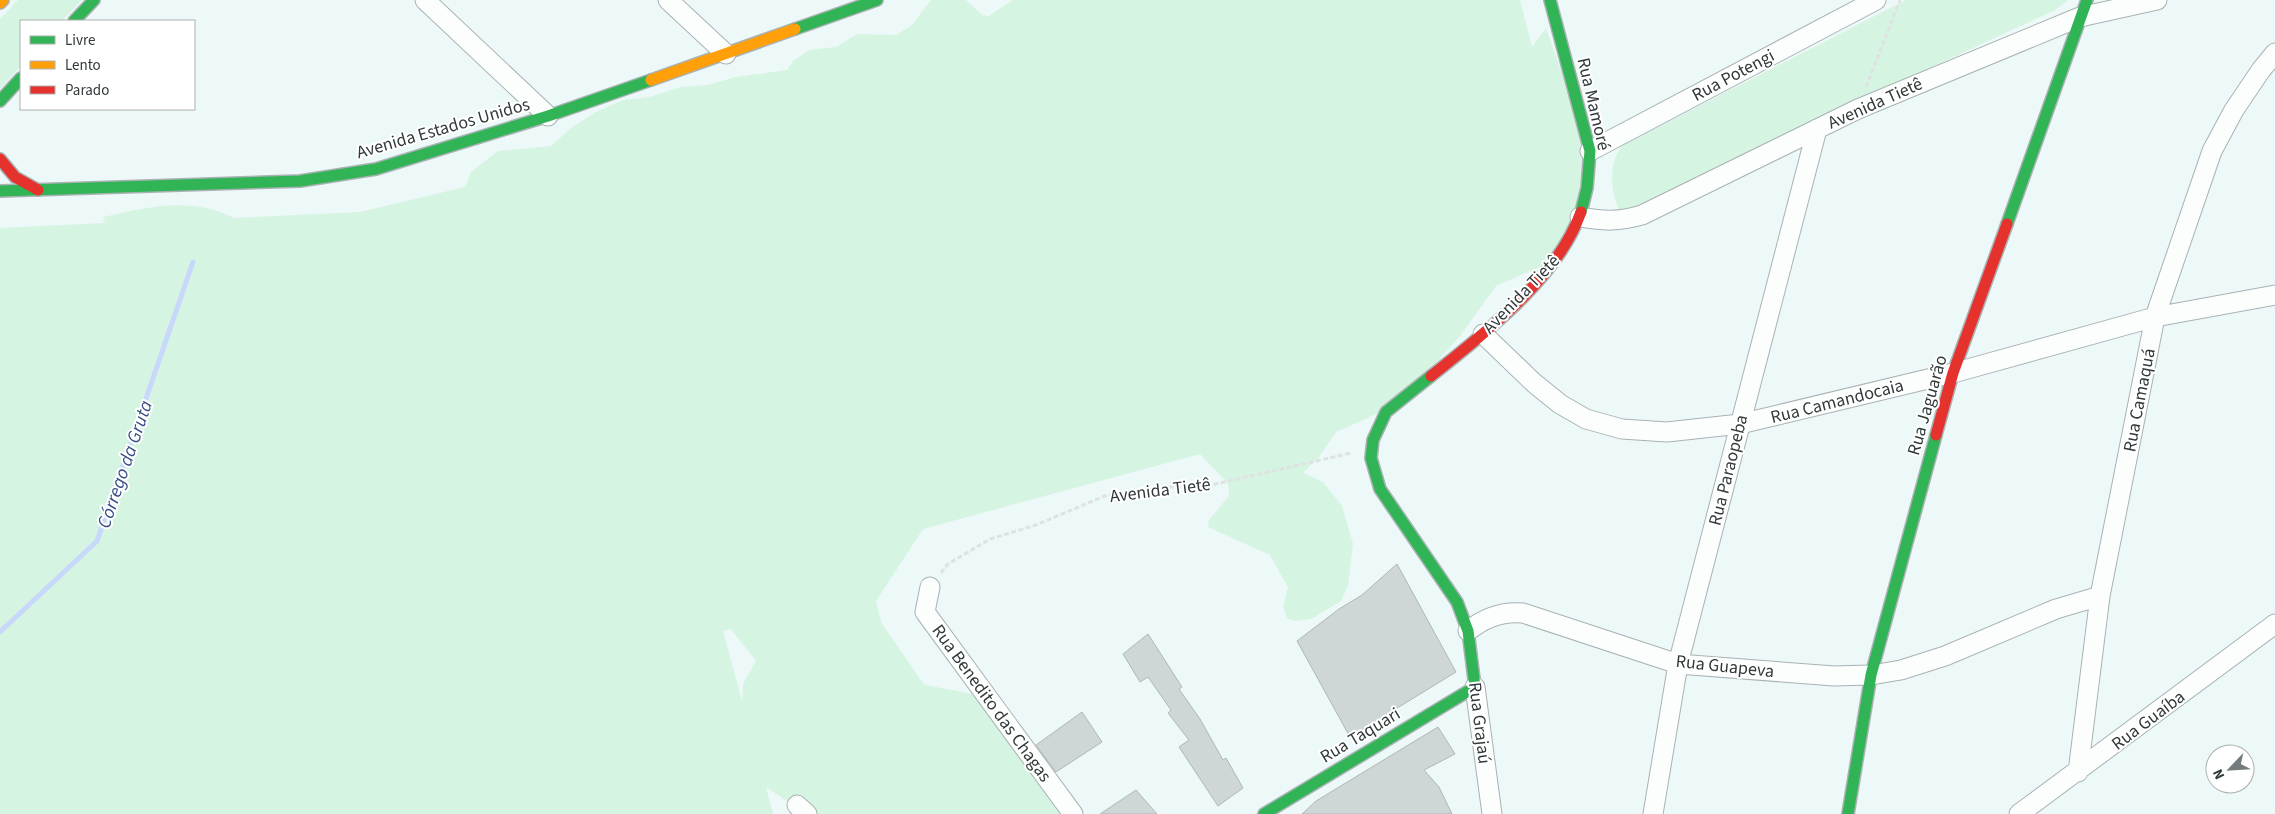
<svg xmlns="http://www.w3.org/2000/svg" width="2275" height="814" font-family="'Source Sans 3',sans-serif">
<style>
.green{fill:#d6f4e2;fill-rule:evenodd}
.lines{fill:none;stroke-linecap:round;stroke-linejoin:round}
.stream{stroke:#c7d8fa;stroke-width:5}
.building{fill:#ced6d6;stroke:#afb8b8}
.street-casing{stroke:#a9b2b3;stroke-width:21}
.fast-casing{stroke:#a9b2b3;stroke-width:14}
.slow-casing{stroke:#a9b2b3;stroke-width:14}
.jam-casing{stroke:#a9b2b3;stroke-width:14}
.path{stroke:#dfe2e2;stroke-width:3;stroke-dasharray:5 2.5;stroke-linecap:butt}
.street{stroke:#fcfefe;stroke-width:19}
.fast{stroke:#30b455;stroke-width:11}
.slow{stroke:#ff9f0a;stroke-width:11}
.jam{stroke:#e5322d;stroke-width:11}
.labels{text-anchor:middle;stroke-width:4;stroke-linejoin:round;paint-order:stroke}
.street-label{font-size:18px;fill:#31393a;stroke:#fff}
.water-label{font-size:19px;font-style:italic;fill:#364c87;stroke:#fff}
</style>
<rect width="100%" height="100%" fill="#edf8f9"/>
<path class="green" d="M18,0h64l-20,21h-41v45l-21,23v-70z
M931,0h35l16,15 7,1 24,-16h507l12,47 14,-19 40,114 -8,61 -25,58 -57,25 -36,50 -61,68 -63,28 -17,25 -16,16 20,9 19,24 11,38 -5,42 -7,15 -30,18 -17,2 -7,-3 -4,-11 5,-20 -18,-32 -62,-28 1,-7 20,-24 -1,-12 -28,-30 -277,75 -47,72 5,21 39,57 5,6 53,10 86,119h-258l-40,-27 7,27h-773v-586l105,-5 -2,-6c47,-10 86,-21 131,1l126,-6 105,-25 6,-15 27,-21 53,-5 20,-18 25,-16 27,-12 26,-3 32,-10 27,-2 28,-8 51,-7 6,-9 16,-11 27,-3 21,-13 39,1 16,-10zM731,629l25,32 -13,23 -1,17 -19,-70z
M1906,0h162l-13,10 -249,115 -178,88 -9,-3c-9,-22 -11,-47 4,-65z"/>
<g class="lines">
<path class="stream" d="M0,632l97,-91 96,-279"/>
</g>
<path class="building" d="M1397,564l59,108 -106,65 -53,-96 42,-32 23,-14z
M1148,634l34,53 -3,2 21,30 23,41 3,-2 17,30 -25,18 -39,-59 10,-7 -21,-27 3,-3 -23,-33 -8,5 -17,-28z
M1082,712l20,30 -46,30 -20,-27z
M1438,727l17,27 -31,16 15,17 13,27h-150l14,-13z
M1136,790l21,24h-57z"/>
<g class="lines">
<g class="street-casing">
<path id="street" d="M425,0l123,116
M668,0l58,54
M1590,151l286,-151
M1580,217c24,4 38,5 62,-2l216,-106 222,-92 77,-17
M1483,334l51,49 26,21 26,15 36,10 45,3 73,-8 213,-51 202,-56 120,-22
M930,587l-5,25 148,202
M1468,631c17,-14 34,-20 55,-18l155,51 156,12 37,-1 30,-5 44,-14 111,-47 44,-13
M1475,687l17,127
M2078,772l22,-176 55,-279 57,-166 22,-41 27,-40 14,-17
M797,805l10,9
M1653,814l25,-150 139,-535
M2019,814l256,-190"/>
</g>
<g class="fast-casing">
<path id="fast" d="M1550,0l40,151 -3,37 -6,24
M74,21l20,-21
M795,29l82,-29
M0,101l21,-23
M0,191l300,-10 76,-12 172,-53 103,-36
M2007,224l80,-224
M1264,814l211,-127 -7,-56 -11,-29 -77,-113 -9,-31 2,-18 13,-28 45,-36
M1848,814l23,-139 65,-240"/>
</g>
<g class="slow-casing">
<path id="slow" d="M0,3l3,-3
M651,80l144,-51"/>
</g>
<g class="jam-casing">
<path id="jam" d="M0,159l15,18 23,13
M1431,376c55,-44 126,-97 150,-164
M1936,435l17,-62 54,-149"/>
</g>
<path class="path" d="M1866,87l34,-87
M941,573l7,-9 42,-25 46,-14 71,-30 72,-9 32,-1 140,-32"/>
<use href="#street" class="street"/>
<use href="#fast" class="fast"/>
<use href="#slow" class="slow"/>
<use href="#jam" class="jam"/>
</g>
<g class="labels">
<g class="street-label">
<text transform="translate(1733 75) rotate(-28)" y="6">Rua Potengi</text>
<text transform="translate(1875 103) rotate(-24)" y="6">Avenida Tietê</text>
<text transform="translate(1594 104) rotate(77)" y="6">Rua Mamoré</text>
<text transform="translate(443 128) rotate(-16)" y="6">Avenida Estados Unidos</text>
<text transform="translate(1521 294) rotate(-46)" y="6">Avenida Tietê</text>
<text transform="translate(2139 400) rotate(-79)" y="6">Rua Camaquá</text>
<text transform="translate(1837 401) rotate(-14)" y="6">Rua Camandocaia</text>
<text transform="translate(1927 405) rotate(-74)" y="6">Rua Jaguarão</text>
<text transform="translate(1728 470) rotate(-76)" y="6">Rua Paraopeba</text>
<text transform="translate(1160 490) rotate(-7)" y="6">Avenida Tietê</text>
<text transform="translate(1725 666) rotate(6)" y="6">Rua Guapeva</text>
<text transform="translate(992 703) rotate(54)" y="6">Rua Benedito das Chagas</text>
<text transform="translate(2148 720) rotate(-37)" y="6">Rua Guaíba</text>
<text transform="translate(1480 723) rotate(83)" y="6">Rua Grajaú</text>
<text transform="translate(1360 735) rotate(-31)" y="6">Rua Taquari</text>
</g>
<g class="water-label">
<text transform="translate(124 464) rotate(-71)" y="7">Córrego da Gruta</text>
</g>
</g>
<rect x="20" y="20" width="175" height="90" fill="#ffffff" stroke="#adb0b0"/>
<rect x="30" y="36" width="25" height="8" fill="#30b455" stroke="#adb0b0"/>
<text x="65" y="45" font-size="15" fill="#31393a">Livre</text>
<rect x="30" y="61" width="25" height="8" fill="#ff9f0a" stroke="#adb0b0"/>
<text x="65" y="70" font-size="15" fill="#31393a">Lento</text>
<rect x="30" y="86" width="25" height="8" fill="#e5322d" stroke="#adb0b0"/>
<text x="65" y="95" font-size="15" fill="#31393a">Parado</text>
<g transform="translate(2230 769) rotate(245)"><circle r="24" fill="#ffffff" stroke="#adb0b0"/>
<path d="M0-4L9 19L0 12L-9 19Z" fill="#737c7d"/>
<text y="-8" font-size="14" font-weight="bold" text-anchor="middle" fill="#31393a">N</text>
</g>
</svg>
